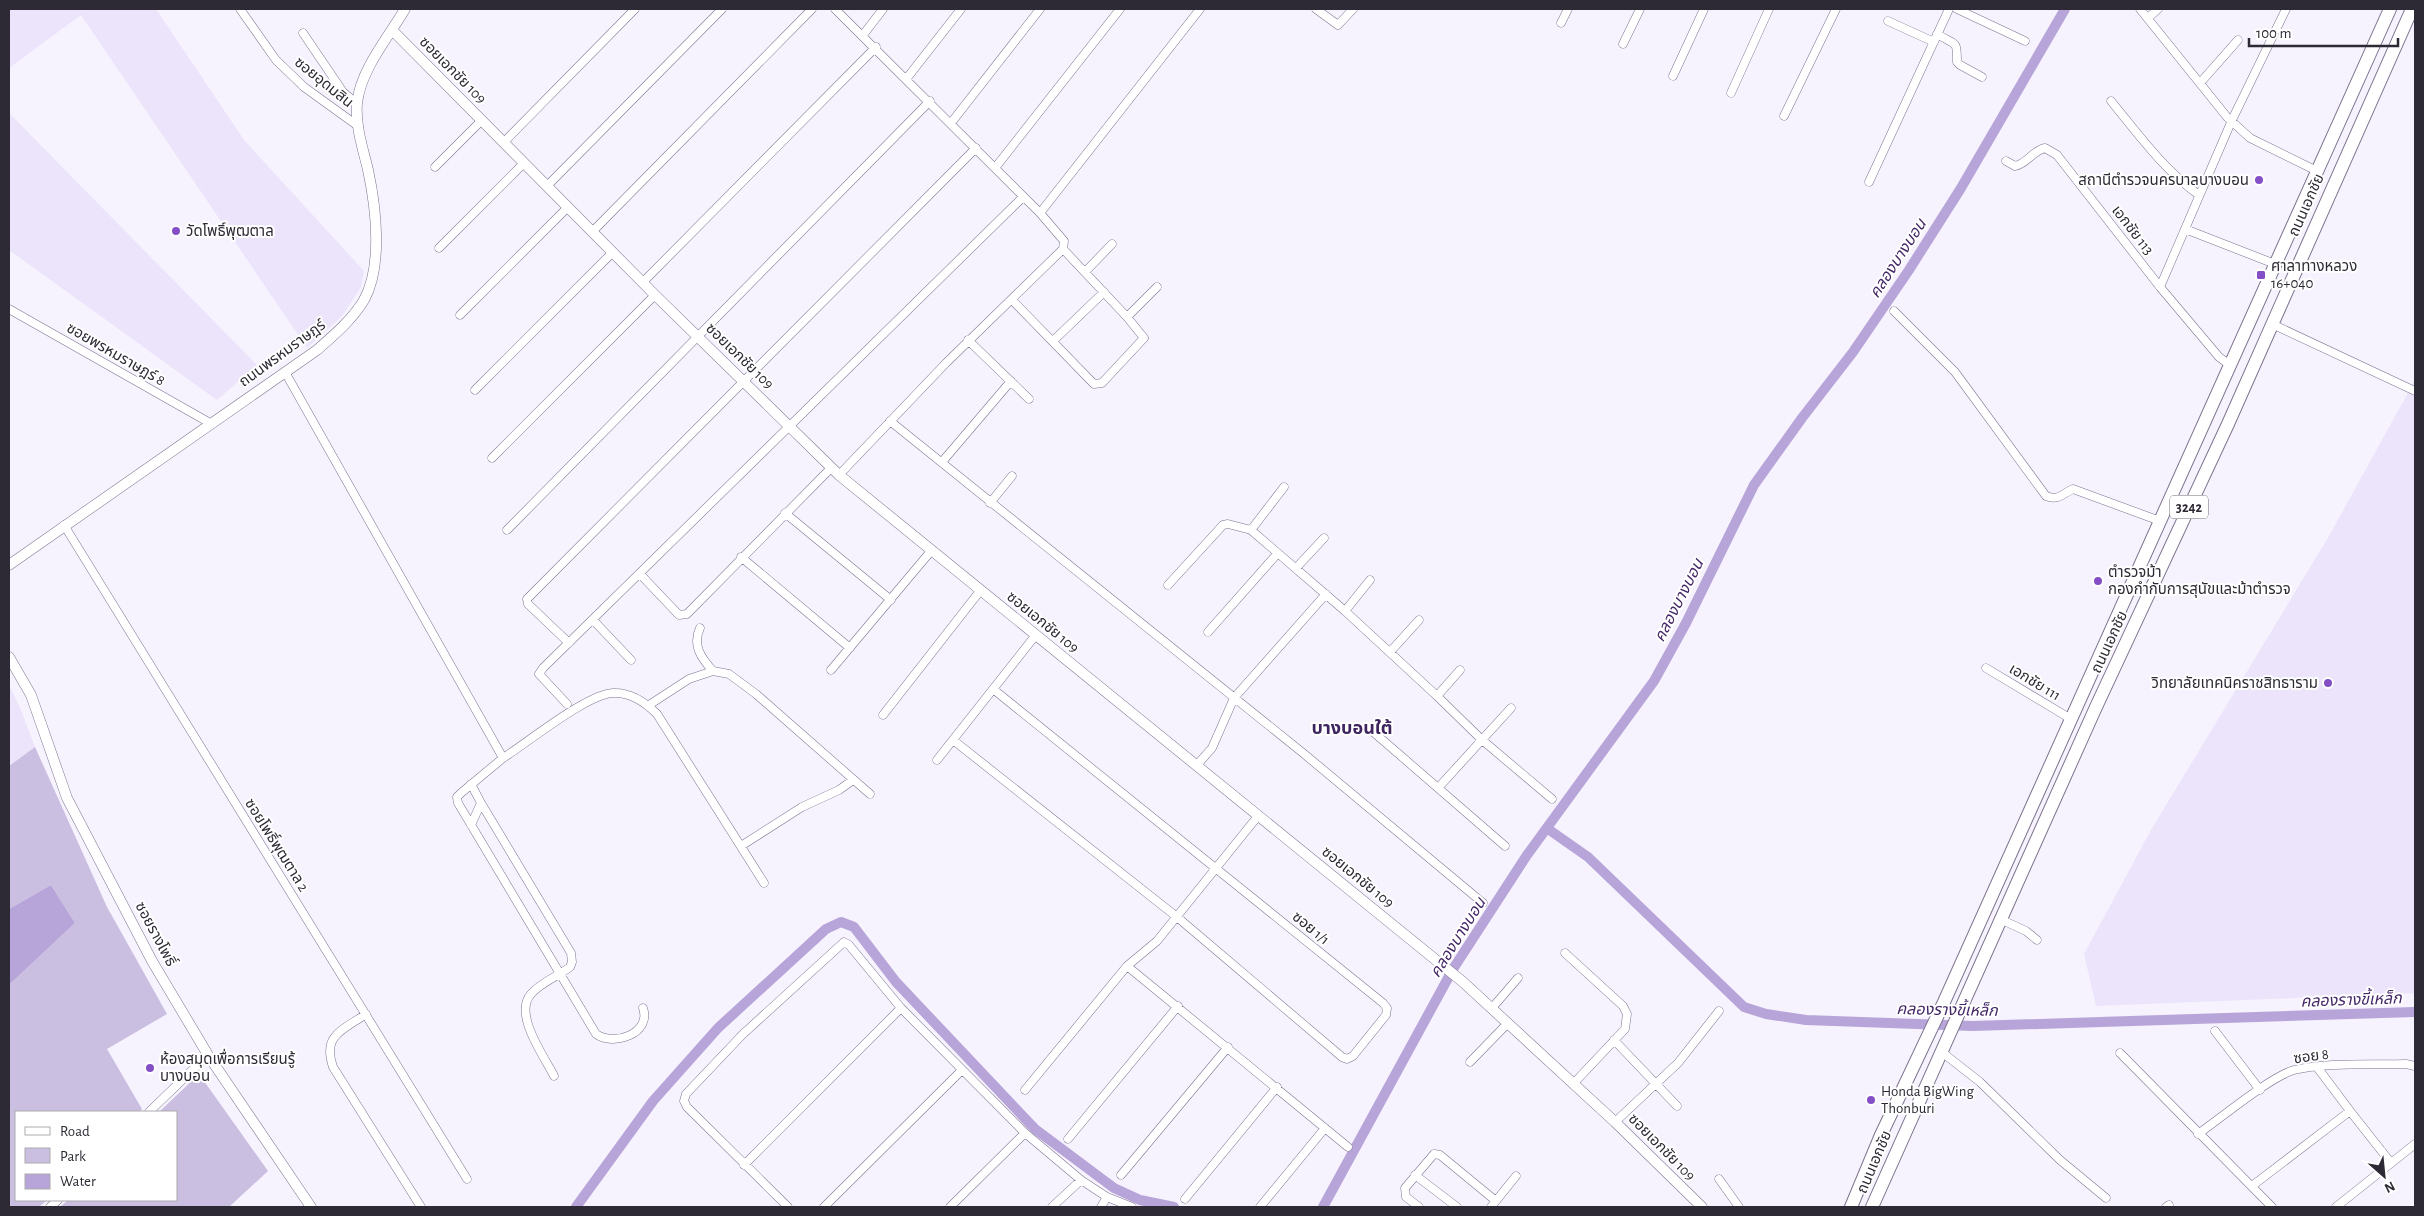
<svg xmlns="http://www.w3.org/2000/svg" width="2424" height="1216" font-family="'Alegreya Sans','Noto Sans Thai',sans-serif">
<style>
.built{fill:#ece4fb}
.green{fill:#cbbfe1}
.water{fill:#b7a4d8}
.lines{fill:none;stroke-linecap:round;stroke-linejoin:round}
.canal{stroke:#b7a4d8;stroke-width:10}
.minor-casing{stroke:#7d738f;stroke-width:9}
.tertiary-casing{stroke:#7d738f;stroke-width:11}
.primary-casing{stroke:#7d738f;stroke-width:14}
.minor{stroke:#fff;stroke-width:8}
.tertiary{stroke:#fff;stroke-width:10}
.primary{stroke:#fff;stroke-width:12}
.poi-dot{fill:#844ec6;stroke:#fff;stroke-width:2}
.labels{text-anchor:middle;stroke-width:4;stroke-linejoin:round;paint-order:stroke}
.shield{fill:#fff;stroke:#6d6a72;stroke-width:1}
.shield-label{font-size:14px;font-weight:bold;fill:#2e2a35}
.street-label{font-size:15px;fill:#2e2a35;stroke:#fff}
.poi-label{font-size:15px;fill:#2e2a35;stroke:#fff;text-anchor:start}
.water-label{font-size:16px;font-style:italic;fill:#442867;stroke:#fff}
.quarter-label{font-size:18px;font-weight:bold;fill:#3e255f;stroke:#fff}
</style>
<rect width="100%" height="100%" fill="#f6f2fe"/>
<path class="built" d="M9,9h147l88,131 120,131 -3,16 -19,29 -35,32 -226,-333 -72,53z
M9,113l248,252 -40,35 -208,-150z
M2415,380v613l-319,13 -12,-52 67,-124 178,-294z
M9,685l12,25 14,37 -26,19z"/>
<path class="green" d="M35,747l72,160 60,107 -60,35 35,60 -3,3h-123v88h31l-8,7h-30v-222l66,-62 -24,-38 -42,24v-143z
M199,1074l69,97 -39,36h-169l8,-7h108v-88h-17z"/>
<path class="water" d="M51,885l24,38 -66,62v-76z"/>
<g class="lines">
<path class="canal" d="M1548,829l40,28 156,150 22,7 40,6 167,6 442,-14
M576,1207l77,-106 65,-73 108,-99 15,-7 13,5 42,55 139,147 79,59 26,12 34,7
M1323,1207l130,-238 74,-114 127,-174 32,-58 68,-138 48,-67 51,-66 56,-82 52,-82 104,-179"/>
<g class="minor-casing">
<path id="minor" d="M240,9l36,51 28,27 54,39
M835,9l205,204 24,28 -1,8 -117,114 -107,112
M1316,9l22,16 15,-16
M1957,9l68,32
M2140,9l87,108 23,21 67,33
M2148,18l10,-9
M1888,21l46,21
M1561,23l7,-14
M303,33l40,59 14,12
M1937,34c20,12 20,6 20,28l3,3 22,12
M863,35l20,-26
M1623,44l17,-35
M1673,76l31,-67
M907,78l54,-69
M2200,83l38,-43
M1731,93l38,-84
M2111,101c27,33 53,69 88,94
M1784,116l52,-107
M951,123l89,-114
M504,142l131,-133
M2006,161l9,5c12,-2 17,-15 30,-18l12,7 103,132 59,70 11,8
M435,167l47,-47
M995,168l125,-159
M1869,182l80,-173
M547,186l175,-177
M1040,213l160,-204
M2185,229l90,35
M592,232l220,-223
M439,248l85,-85
M1085,272l27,-28
M643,282l233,-235
M2160,287l72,-167 54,-111
M1012,300l82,84 8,-1 42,-45 -17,-21 -64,-68
M9,309l201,114
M1894,311l61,61 91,124c12,5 16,-2 27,-7l87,32
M460,315l108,-108
M1127,317l30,-30
M2272,324l143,67
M968,340l61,59
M1053,341l51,-49
M285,372l218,386 -42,35 -4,4 1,6 138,231c18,13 56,-1 47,-26
M475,390l138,-138
M890,421l413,332 180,150
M492,458l163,-163
M942,462l69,-81
M990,503l22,-27
M785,513l106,87
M64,525l403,654
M507,530l423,-429
M1251,530l33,-43
M741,557l109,91
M1296,568l28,-30
M640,574l39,41 8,-1 144,-146
M1168,585l55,-60 5,-1 23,6 94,81 92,85 44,43 71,60
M1345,611l25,-31
M593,620l38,40
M700,628c-8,17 1,30 13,43
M1208,632l69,-78
M569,643l-41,-39 -1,-5 449,-451
M1390,652l29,-32
M1986,668l85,51
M831,670l100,-119
M1437,696l23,-26
M567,704l-28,-30 4,-6 480,-471
M649,705l40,-26 24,-8 16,3 27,20 114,100
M883,715l97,-124
M1371,730l134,116
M953,740l224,177 165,140 5,2 6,-3 33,-41 1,-7 -4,-5 -390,-314
M503,758c24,-15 84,-64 110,-65 17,-1 33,10 44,21l107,169
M937,760l98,-124
M1197,765l15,-17 22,-50 92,-104
M1438,788l73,-80
M481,803l90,150 1,9 -2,5c-12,9 -30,16 -39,27 -18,20 13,62 23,82
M471,825l10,-22 -10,-19
M741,846l61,-39 37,-17 14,-10
M2002,920l24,11 11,9
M1565,953l58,53 4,8 -2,15 -51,54
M1127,966l221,181
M1492,1008l26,-30
M366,1014c-23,16 -44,21 -33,53l88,140
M2215,1031l45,59
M1614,1040l63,66
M1943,1053l37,29 80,78 46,38
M2120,1053l152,154
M1470,1062l38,-39
M2317,1067l33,44
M1025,1090l102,-124 30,-25 101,-125
M149,1112l59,-57
M1615,1122l63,-59 41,-52
M2198,1134c23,-16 72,-57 96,-64 31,-8 79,-5 112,-6l9,2
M1068,1139l110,-133
M744,1165l157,-157
M1121,1175l107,-128
M1415,1175l42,32
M1719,1179l20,28
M2252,1186l98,-75 41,52
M1185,1199l92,-112
M50,1207l8,-7
M788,1207l-101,-100 -3,-6 2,-7 56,-59 102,-93 5,3 52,63 124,125 56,47 26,17 25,10
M824,1207l138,-137
M950,1207l75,-74
M1052,1207l29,-27
M1101,1207l6,-10
M1260,1207l65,-79
M1419,1207l-13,-10 -1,-9 29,-34 6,1 56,46
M1491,1207l25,-31
M2166,1207l3,-2
M2336,1207l79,-63"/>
</g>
<g class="tertiary-casing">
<path id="tertiary" d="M392,30l263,265 184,180 624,507 152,140 87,85
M9,565l308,-215c17,-15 35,-30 47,-50 19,-34 12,-93 4,-130 -5,-21 -13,-45 -11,-67 4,-34 31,-65 48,-94
M9,657l22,38 36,103 85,163 56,94 103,152"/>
</g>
<g class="primary-casing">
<path id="primary" d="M1851,1207l30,-72 63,-133 446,-993
M1872,1207l224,-500 132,-283 184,-415"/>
</g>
<use href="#minor" class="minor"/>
<use href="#tertiary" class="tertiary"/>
<use href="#primary" class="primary"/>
</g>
<g class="poi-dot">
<circle cx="2259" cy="180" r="5"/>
<circle cx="176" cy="231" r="5"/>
<rect x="2256" y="270" width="10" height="10" rx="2.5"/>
<circle cx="2098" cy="581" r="5"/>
<circle cx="2328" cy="683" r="5"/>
<circle cx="150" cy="1068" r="5"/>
<circle cx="1871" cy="1100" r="5"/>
</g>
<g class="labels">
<rect class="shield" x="2170" y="495.5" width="38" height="23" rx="4"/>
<g class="shield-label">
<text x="2189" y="512">3242</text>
</g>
<g class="street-label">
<text transform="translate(453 70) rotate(45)" y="5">ซอยเอกชัย 109</text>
<text transform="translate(324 82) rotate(39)" y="5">ซอยอุดมสิน</text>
<text transform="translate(2306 205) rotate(-66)" y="5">ถนนเอกชัย</text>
<text transform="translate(2133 230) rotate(52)" y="5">เอกชัย 113</text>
<text transform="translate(282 353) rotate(-36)" y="5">ถนนพรหมราษฎร์</text>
<text transform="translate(116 354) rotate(30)" y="5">ซอยพรหมราษฎร์ 8</text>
<text transform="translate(740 356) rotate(44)" y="5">ซอยเอกชัย 109</text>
<text transform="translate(1043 622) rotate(39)" y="5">ซอยเอกชัย 109</text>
<text transform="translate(2109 642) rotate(-65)" y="5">ถนนเอกชัย</text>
<text transform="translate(2035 682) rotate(31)" y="5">เอกชัย 111</text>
<text transform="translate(277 845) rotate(58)" y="5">ซอยโพธิ์พุฒตาล 2</text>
<text transform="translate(1358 877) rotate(39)" y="5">ซอยเอกชัย 109</text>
<text transform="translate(1311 928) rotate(39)" y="5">ซอย 1/1</text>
<text transform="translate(156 934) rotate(62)" y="5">ซอยรางโพธิ์</text>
<text transform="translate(2311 1056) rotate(-8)" y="5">ซอย 8</text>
<text transform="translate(1662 1147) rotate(45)" y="5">ซอยเอกชัย 109</text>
<text transform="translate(1874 1162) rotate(-67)" y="5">ถนนเอกชัย</text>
</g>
<g class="poi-label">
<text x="2249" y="185" text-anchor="end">สถานีตำรวจนครบาลบางบอน</text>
<text x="186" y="236">วัดโพธิ์พุฒตาล</text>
<text x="2271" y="271">ศาลาทางหลวง<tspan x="2271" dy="17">16+040</tspan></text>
<text x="2108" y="577">ตำรวจม้า<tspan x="2108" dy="17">กองกำกับการสุนัขและม้าตำรวจ</tspan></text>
<text x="2318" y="688" text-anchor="end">วิทยาลัยเทคนิคราชสิทธาราม</text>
<text x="160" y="1064">ห้องสมุดเพื่อการเรียนรู้<tspan x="160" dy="17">บางบอน</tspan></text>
<text x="1881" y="1096">Honda BigWing<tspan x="1881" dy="17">Thonburi</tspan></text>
</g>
<g class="water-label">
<text transform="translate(1897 258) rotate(-57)" y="6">คลองบางบอน</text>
<text transform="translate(1678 600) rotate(-63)" y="6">คลองบางบอน</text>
<text transform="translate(1457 937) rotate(-58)" y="6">คลองบางบอน</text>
<text transform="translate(2351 999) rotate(-2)" y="6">คลองรางขี้เหล็ก</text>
<text transform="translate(1947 1009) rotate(1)" y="6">คลองรางขี้เหล็ก</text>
</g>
<g class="quarter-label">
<text x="1352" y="734">บางบอนใต้</text>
</g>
</g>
<rect width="2424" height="1216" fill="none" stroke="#2e2a35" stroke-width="20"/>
<rect x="15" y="1111" width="162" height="90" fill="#ffffff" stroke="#abaaae"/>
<rect x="25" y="1127" width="25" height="8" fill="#ffffff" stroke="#abaaae"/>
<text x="60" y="1136" font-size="15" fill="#2e2a35">Road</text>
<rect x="25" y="1148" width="25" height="15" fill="#cbbfe1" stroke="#abaaae"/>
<text x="60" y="1161" font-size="15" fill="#2e2a35">Park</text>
<rect x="25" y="1174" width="25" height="15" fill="#b7a4d8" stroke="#abaaae"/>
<text x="60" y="1186" font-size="15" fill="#2e2a35">Water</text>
<g transform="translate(2384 1176) rotate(153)" stroke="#ffffff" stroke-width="4" paint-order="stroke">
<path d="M0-4L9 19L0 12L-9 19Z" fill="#2e2a35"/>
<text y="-8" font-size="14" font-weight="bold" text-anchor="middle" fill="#2e2a35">N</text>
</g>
<path d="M2249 38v8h149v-8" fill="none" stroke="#2e2a35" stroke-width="2.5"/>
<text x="2256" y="38" font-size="15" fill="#2e2a35" stroke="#ffffff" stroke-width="4" paint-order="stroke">100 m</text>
</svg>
